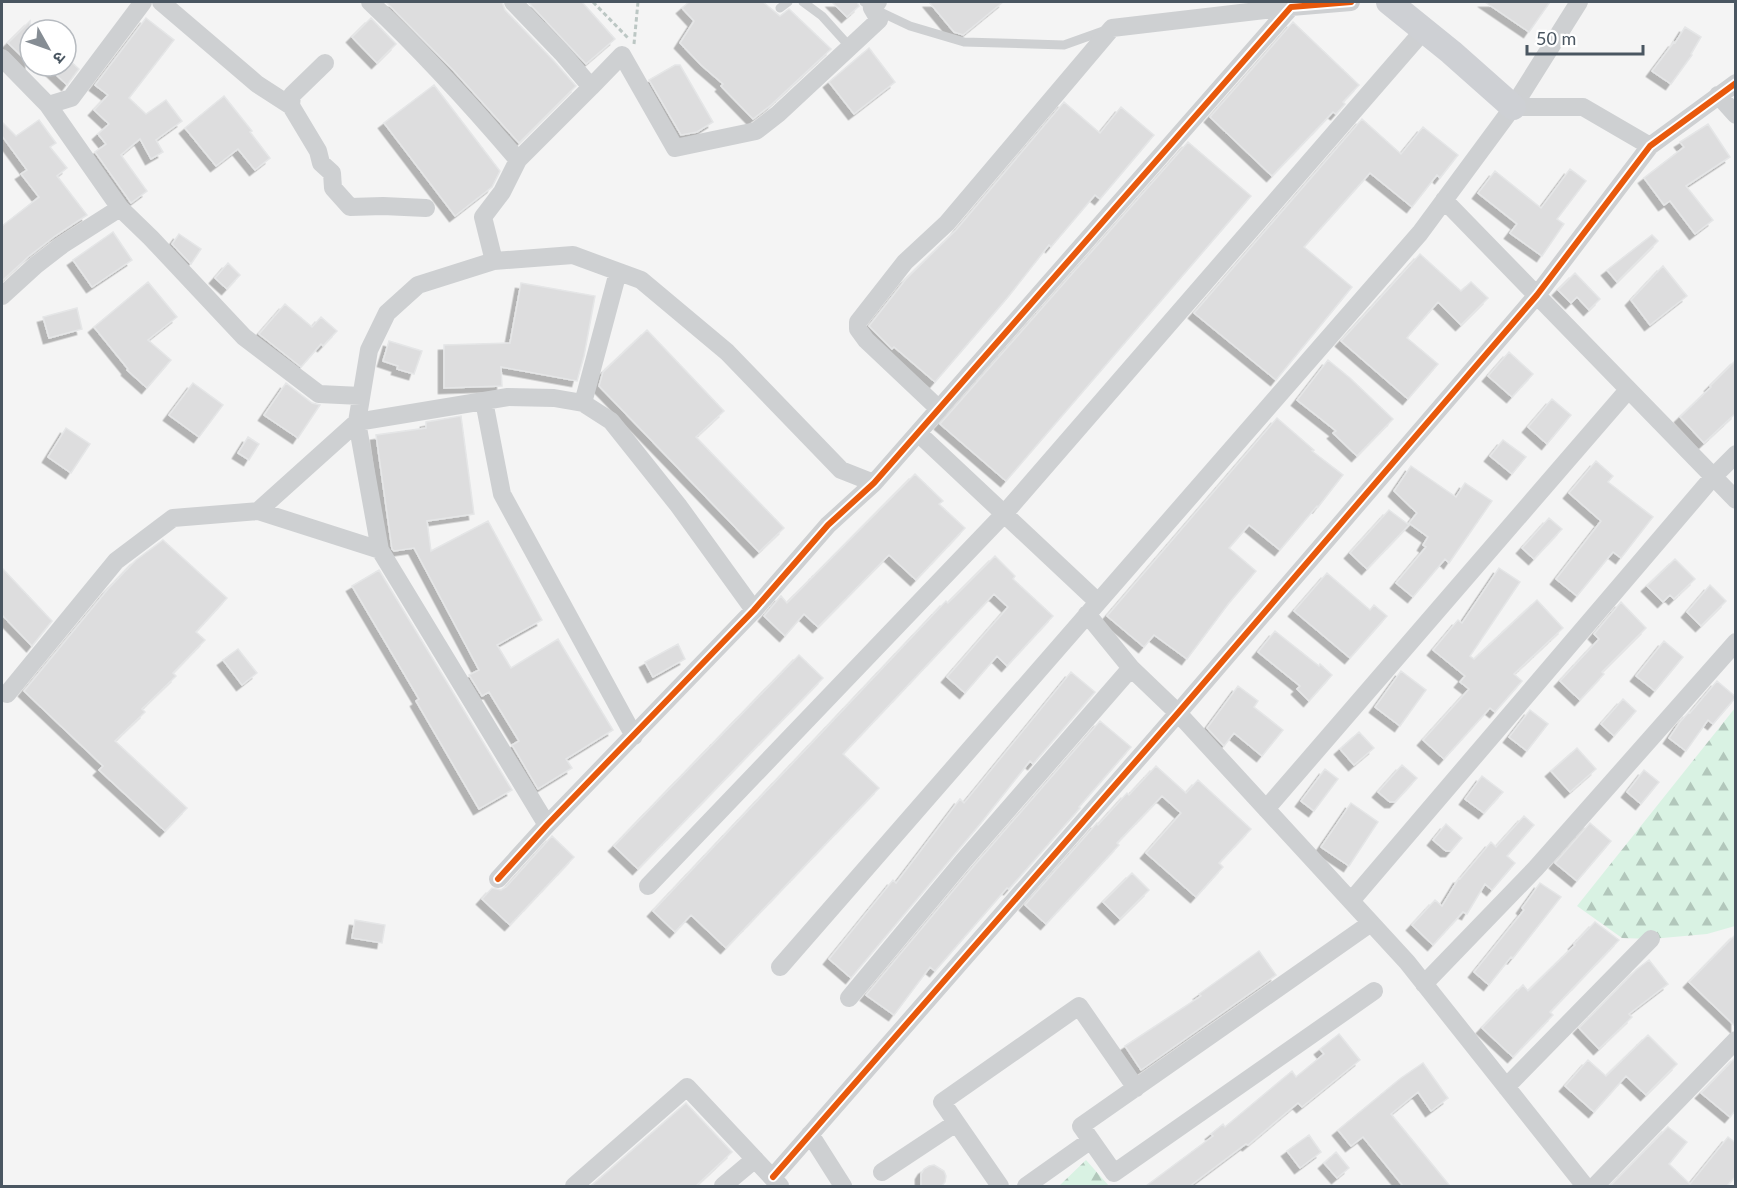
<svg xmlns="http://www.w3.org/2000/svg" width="1737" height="1188" font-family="Lato,'Noto Sans Devanagari',sans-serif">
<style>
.forest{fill:url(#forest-firs)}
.building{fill:#ddddde;stroke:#e5e6e7;stroke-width:1.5;filter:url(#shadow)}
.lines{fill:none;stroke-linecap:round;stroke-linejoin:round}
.path{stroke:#bcc7c4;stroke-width:3;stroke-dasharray:4.5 3;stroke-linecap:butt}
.lane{stroke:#ced0d2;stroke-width:9}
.street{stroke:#ced0d2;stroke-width:18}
.secondary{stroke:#ced0d4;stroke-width:26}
.cycleway-casing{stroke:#fff;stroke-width:10}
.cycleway{stroke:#e8590c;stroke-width:6}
</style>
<defs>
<pattern id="forest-firs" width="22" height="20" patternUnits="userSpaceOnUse" patternTransform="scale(1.5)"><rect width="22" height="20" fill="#d9f2e3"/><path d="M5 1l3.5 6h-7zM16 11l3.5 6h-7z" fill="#b2c7bb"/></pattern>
<filter id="shadow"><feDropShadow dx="-5.5" dy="5.5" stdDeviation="0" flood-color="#0004"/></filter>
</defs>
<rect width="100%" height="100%" fill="#f4f4f4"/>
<path class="forest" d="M1735,708v218l-28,8 -56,5 -29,-1 -45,-32z
M1086,1160l23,26h-50z"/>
<path class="building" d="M386,2h116l3,8 49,51 22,25 -57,57 -65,-72z
M528,2h54l33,37 -29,25z
M689,2h74l17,14 9,-7 42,40 -60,56 -18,14 -32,-33 2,-2 -22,-19 -21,-22 14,-22 -12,-13z
M832,2h25l2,4 -12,11z
M929,2h74l-40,33 -9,-3z
M1485,2h65l-21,30z
M146,18l28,22 -45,58 17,16 20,-14 16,21 -26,19 7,12 -12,7 -11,-20 -19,16 26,36 -16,12 -36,-51 11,-8 -8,-10 11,-10 -15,-14 14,-15 -13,-10z
M371,18l25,26 -19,19 -25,-26z
M30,21v43l-22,-21z
M1293,22l66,63 -16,17 2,2 -9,10 -3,-2 -61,64 -62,-59z
M1685,27l16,10 -10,17 1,1 -21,29 -19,-13 22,-29 1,1z
M869,48l26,34 -41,32 -25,-32z
M66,57l13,12 -12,16 -20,-19h19z
M675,65h5l33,57 -16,10 -16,3 -32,-55z
M434,85l66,86 -8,16 -37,29 -71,-93z
M224,96l28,35 -2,1 20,26 -15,12 -17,-21 -22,17 -31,-38z
M1064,102l36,31 21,-26 33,28 -54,64 -5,-4 -44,52 -2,-2 -41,52 -73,85 -41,-35 -2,2 -23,-23 37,-47 50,-49z
M1362,119l39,35 22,-27 35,28 -18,23 -3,-3 -25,32 -42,-34 -66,74 48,40 -76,93 -82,-67z
M39,120l17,23 -6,4 17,21 -10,8 30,39 -32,21 -27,21 -26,24v-55l37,-29 -18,-23 6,-4 -25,-34v-14l14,14z
M1708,124l22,33 -44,29 27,34 -18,14 -25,-33 -6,4 -20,-27 40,-31 -4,-5z
M1188,142l63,54 -245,285 -66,-57z
M1570,169l16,12 -29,38 7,5 -22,32 -32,-23 7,-9 -39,-31 17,-22 46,37z
M113,232l19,28 -40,27 -19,-27z
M179,234l22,15 -10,15 -19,-20z
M1652,235l6,6 -41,41 -10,-12z
M1420,254l41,37 10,-9 17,16 -27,27 -23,-23 -28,32 -3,4 31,26 -30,35 -67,-58z
M228,263l12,12 -13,14 -12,-11z
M1663,266l24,30 -37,29 -19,-25z
M1575,273l25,26 -11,11 -12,-13 -6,6 -13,-13z
M148,282l29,35 -29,23 23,20 -24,28 -20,-18 1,-1 -34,-42z
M521,283l74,13 -11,60 -7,25 -76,-14 1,19 -58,2v-43l66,-2z
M285,304l27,23 9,-10 16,14 -14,15 -2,-2 -20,23 -42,-33z
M77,308l5,21 -33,9 -6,-21z
M647,330l77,81 -28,26 88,91 -25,24 -160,-166 4,-14z
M389,341l33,10 -8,23 -17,-5 1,-3 -15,-5z
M1509,352l24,22 -21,23 -24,-21z
M1328,360l22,18 43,41 -36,37 -24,-23 3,-2 -39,-31z
M1736,360v53l-32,30 -24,-26 31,-30 -1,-1z
M193,383l30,22 -24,32 -30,-22z
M286,383l26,20 8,2 -22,33 -34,-23z
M1552,399l19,16 -24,29 -19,-17z
M461,416l13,98 -47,7 4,30 57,-30 54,99 -45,25 14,23 47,-29 55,91 -47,29 6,9 -34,21 -26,-44 7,-4 -30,-49 -7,4 -13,-21 10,-5 -65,-122 -20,3 -2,-2 -16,-114 50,-7v-6z
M1277,418l37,32 -2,1 31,24 -25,32 -1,-1 -37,44 -31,-25 -20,23 27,23 -27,32 -42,56 -33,-24 -10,12 -37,-31z
M66,428l24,16 -19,29 -23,-16z
M248,437l11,7 -10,16 -11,-7z
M1503,440l23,17 -14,17 -22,-18z
M1596,461l17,15 -5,6 45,35 -32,41 -8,-6 -36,44 -21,-17 45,-58 -32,-28z
M1411,466l45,31 9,-14 27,18 -43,62 -4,-4 -32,38 -17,-14 30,-36 -3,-2 5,-8 -19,-14 8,-10 -23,-22z
M915,474l28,27 -4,3 26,24 -49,52 -27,-25 -71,72 -14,-13 -19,22 -21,-20 17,-20 6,7z
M1389,510l20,15 -42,44 -17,-16z
M1549,518l13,11 -28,30 -12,-11z
M163,540l64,58 -31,34 9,8 -32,33 3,3 -34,33 3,3 -30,29 72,67 -22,23 -66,-61 4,-4 -79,-75 84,-102 28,-29z
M995,556l20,20 -2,3 40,37 -46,50 -10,-10 -32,37 -18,-16 61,-70 -14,-13 -151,160 36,34 -153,160 -35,-33 -16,17 -22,-21 293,-310 2,2z
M1675,559l20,20 -21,20 -4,-4 -7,7 -16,-16z
M2,568l50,53 -20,25 -30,-31z
M1499,568l21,14 -50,74 4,3 63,-59 26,28 -49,46 8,7 -27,31 -5,-4 -46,51 -21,-19 46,-51 -9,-7 5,-6 -32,-26 25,-30 4,3z
M379,570l133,220 -33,19 -63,-108 3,-2 -67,-113z
M1327,573l43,37 4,-5 13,11 -37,42 -56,-47z
M1710,585l16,16 -25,25 -14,-14z
M1621,602l25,26 -44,44 2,2 -24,26 -20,-19 39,-42 -5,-5z
M1275,631l44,35 1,-2 12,11 -23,26 -12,-12 3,-3 -42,-34z
M1664,641l19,16 -28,34 -19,-15z
M678,644l7,15 -32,18 -8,-15z
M238,649l19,24 -15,12 -19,-25z
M799,655l24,23 -185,191 -24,-23z
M1401,671l25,19 -26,36 -25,-19z
M1071,672l24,20 -62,72 -3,-3 -49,62 -130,155 -22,-19 64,-79 3,3 64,-84 4,4z
M1717,681l19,16 -23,27 -5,-4 -22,31 -17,-13 11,-16 9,-10 1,1z
M1238,686l20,15 -4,6 29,23 -21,26 -28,-23 -10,13 -17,-18z
M1623,699l13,12 -22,25 -13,-12z
M1530,710l18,14 -21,27 -18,-14z
M1100,721l31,26 -52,60 1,1 -71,81 -2,-1 -72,83 -5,-4 -36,48 -28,-20 107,-128z
M1359,732l15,16 -20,17 -14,-16z
M1577,748l19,21 -26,23 -19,-21z
M1402,765l15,13 -22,24h-5l-12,-10z
M1156,766l30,27 12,-13 53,49 -32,34 4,4 -27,30 -50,-44 35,-40 -19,-17 -45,47 2,2 -73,79 -21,-19 72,-82 1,2 29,-32 2,2z
M1325,769l13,10 -24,32 -13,-10z
M1644,770l15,12 -18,22 -14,-12z
M1482,776l21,16 -19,21 -19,-14z
M1351,803l27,19 -29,44 -28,-19z
M1524,816l10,9 -27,31 8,7 -23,27 -7,-6 -18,30 -4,-2 -30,33 -21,-20 23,-25 7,6 17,-28 1,1 31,-37 5,5z
M1590,823l21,18 -34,40 -22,-18z
M1446,824l16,14 -11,13h-5l-13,-11z
M552,836l22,21 -64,68 -28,-26 10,-11 9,2 5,-3z
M1132,873l17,17 -29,29 -17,-17z
M1540,883l21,14 -48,61 -2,-1 -22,28 -15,-13 50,-62 -2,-2z
M355,920l30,5 -3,18 -30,-5z
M1595,922l24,18 -69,72 3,3 -40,42 -31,-29 41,-43 5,6 47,-46 -1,-1z
M1736,934v93l-47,-45z
M1259,951l17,24 -135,95 -16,-24 76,-50 -2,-2z
M1649,960l19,24 -39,30 3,3 -33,32 -20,-21 57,-58z
M1339,1034l21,26 -58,47 -4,-4 -50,42 -2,-1 -56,42h-44l67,-50 -2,-2 12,-10 2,3 67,-56 4,6 28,-23 -4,-5z
M1648,1035l29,29 -31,31 -20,-19 -32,36 -29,-26 23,-26 18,16z
M1736,1057v53l-6,7 -29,-24z
M1423,1063l25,35 -17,13 -13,-19 -27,22 59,72h-47l-40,-49 -12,9 -13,-16 63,-52z
M686,1103l46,49 -36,34h-105z
M1668,1127l19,15 -18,22 21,20 38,-47 8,6v33l-9,10h-117z
M1309,1135l12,17 -21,16 -13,-17z
M1336,1152l13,16 -12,10 -13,-15z
M934,1165l10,6 2,5 -1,6 -3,4h-21v-12l3,-5 5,-3z"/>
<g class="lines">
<path class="path" d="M593,2l36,37
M634,44l4,-42"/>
<path class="lane" d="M803,2l19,14 28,31
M864,2l8,6 38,18 54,16 100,3 42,-15
M780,8l8,-6"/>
<path class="street" d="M161,2l96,82 34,22
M370,2c53,50 101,103 148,158l73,-73 -29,-34 -49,-51
M2,58l46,47 72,103 31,30 93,99 75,57 42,2
M325,63l-33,32 -1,11 27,45 3,12 11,10 1,15 17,19 33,-1 43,2
M591,87l31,-32 53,93 81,-17 22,-17 101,-94 -7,-12 6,-6
M1718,95l18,20
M48,105l23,-7 72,-96
M1513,107h70l67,39
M1444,200l292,300
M494,261l-11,-44 19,-25 16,-32
M2,296l34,-31 26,-20 58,-37
M484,401l18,93 132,242
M583,403l35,-131
M939,409l-73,-69 -8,-11v-7l47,-60 42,-39 165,-195 179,-21
M918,433l180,169
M258,511l122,39
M1087,614l44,54 47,45 229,249 178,224
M7,694l109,-133 57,-43 85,-7 99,-89 151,-25 46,1 29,5 28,18 67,84 76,105
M1266,809l362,-419
M547,825l-167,-275 -23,-128 12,-72 18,-37 31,-28 76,-24 79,-6 68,25 86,72 114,118 33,13
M498,879l49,-54 207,-215 74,-85 46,-42 417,-476 60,-5
M648,886l356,-372 420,-484
M1351,901l362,-424 23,-23
M1371,923l-290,203 33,47 260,-182
M780,967l640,-734 93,-126 66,-105
M1424,984l112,-116 200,-226
M849,998l115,-138 167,-192
M1506,1087l145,-148
M810,1134l33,52
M882,1172l74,-49
M773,1177l405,-464 359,-418 113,-149 86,-63
M574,1186l113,-99 93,99
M723,1186l32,-27
M1000,1186l-58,-84 137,-96 57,82
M1026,1186l65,-46
M1595,1186l141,-146"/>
<path class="secondary" d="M1389,2l62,50 62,55"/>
<g class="cycleway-casing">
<path id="cycleway" d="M498,879l49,-54 207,-215 74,-85 46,-42 417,-476 60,-5
M773,1177l405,-464 359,-418 113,-149 86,-63"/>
</g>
<use href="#cycleway" class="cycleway"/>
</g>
<rect width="1737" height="1188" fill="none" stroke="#4a5661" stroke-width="6"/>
<g transform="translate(48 48) rotate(130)"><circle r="28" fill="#ffffff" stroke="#b7bbc0" stroke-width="1.5"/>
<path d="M0-4.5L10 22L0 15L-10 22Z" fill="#868d94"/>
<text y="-9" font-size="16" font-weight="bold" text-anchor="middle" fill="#4a5661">उ</text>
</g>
<path d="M1527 45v9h116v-9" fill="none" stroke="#4a5661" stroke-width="3"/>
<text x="1536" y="45" font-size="18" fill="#4a5661" stroke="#ffffff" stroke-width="4.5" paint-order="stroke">50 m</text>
</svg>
